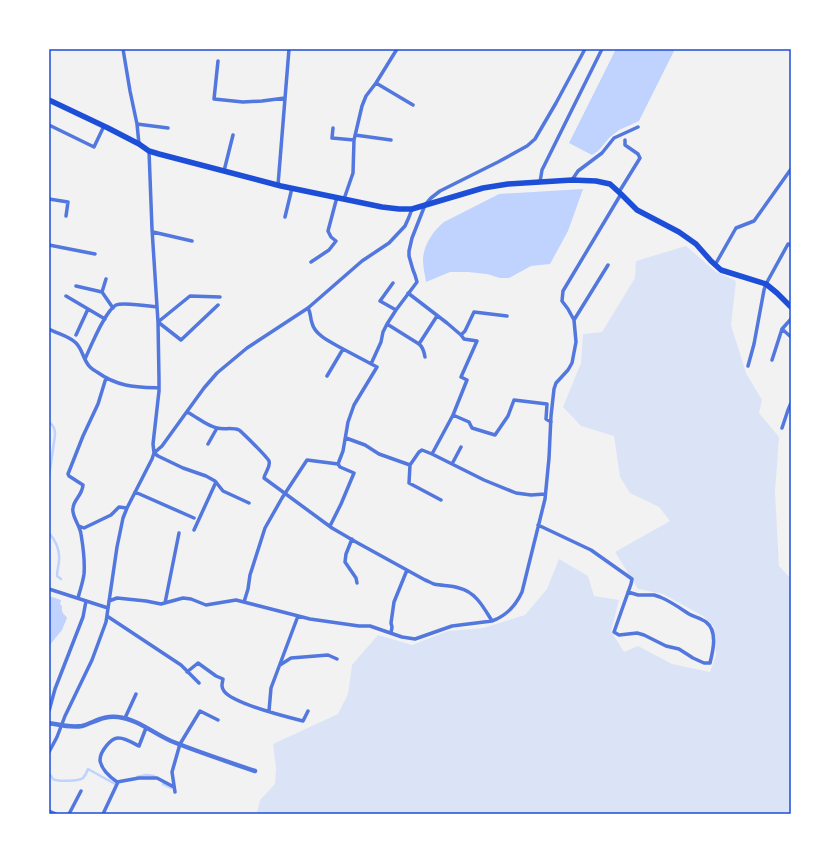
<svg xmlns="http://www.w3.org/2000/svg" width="840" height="863" font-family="'Source Sans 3',sans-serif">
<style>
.green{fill:#dbe4f7}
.water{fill:#bfd3fe}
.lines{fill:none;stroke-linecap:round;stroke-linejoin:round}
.stream{stroke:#bfd3fe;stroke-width:2.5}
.minor{stroke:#5277de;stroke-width:3.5}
.tertiary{stroke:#5277de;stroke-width:4.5}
.primary{stroke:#1d4ed8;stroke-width:5.5}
.neatline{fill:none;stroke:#1d4ed8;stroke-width:1.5}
</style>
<rect width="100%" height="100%" fill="#f2f2f2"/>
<path class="green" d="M686,246l29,25 21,10 -5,44 15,48 16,27 -3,13 20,24 -4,55 4,74 12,13v235h-574l40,-2 3,-12 15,-16 1,-16 -3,-24 65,-30 10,-20 4,-29 26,-30 34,10 36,-14 35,-3 42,-13 22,-26 12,-30 29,17 6,20 25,4 -8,31 13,21 14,-6 34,18 38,8 6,-17 -2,-28 -11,-11 -40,-22 -25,-5 -23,-37 55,-31 -11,-14 -29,-14 -10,-16 -6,-41 -33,-10 -18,-19 18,-44 2,-29 19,-2 33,-54 1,-17z"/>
<path class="water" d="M616,49h59l-36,72 -20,9 -9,7 -12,14 -6,4 -23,-12z
M583,189l-15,42 -18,33 -19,2 -22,12h-9l-13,-4 -19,-2h-18l-24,10c-1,-7 -3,-15 -3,-22 0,-15 11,-30 21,-38l55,-28z
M49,596l12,4 -1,4 2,2c-1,8 2,7 5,12l-5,12 -13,16z"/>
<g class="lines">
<path class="stream" d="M49,422c5,4 6,7 6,13l-6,42
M49,533c7,8 11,16 10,27 0,5 -2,10 -2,16l4,3
M49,774c2,1 3,3 4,5 5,3 26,2 30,-1 3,-3 4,-6 5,-9l27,15
M137,777l9,-2 8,1
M163,784l9,4"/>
<path class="minor" d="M123,49l7,42 7,33 2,20
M218,61l-4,38 29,3 19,-1 23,-3
M376,83l37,22
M137,124l31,4
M49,125l45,22 10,-21
M333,128l-1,10 22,2
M355,135l36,5
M224,171l9,-36
M572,180l6,-9 24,-18 12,-15 24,-11
M540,182l2,-12 60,-121
M278,185l11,-136
M619,192l21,-34 -2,-4 -13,-9v-5
M49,199l19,3 -2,14
M344,199l9,-26 1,-33 8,-34 4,-10 10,-13 21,-34
M285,217l7,-29
M153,232l39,9
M49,245l46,9
M311,262l18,-12 7,-9 -5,-4 -3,-6 9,-34
M715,265l21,-37 18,-7 37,-52
M393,283l-13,18 16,9
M76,286l26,6 11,16
M102,292l4,-13
M408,293l39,30 14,12
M66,296l39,23
M218,305l-37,35 -23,-18 32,-26 30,1
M308,308c3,5 2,9 4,15 3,13 21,20 31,26l-16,27
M791,319l-9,10 9,8
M574,320l34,-55
M387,324l32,20 18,-28
M49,329c9,5 20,7 27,14 7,7 7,17 14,24 2,2 5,4 7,5 21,15 38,15 62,16
M76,335l12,-26
M419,344c4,3 5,7 6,13
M85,359c6,-13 20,-48 31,-54 7,-3 33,1 41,2
M772,360l10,-31
M371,364l10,-22 2,-10 4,-8 9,-14 21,-28 -2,-7 -2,-5 -4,-14v-5l3,-13 13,-33 6,-7 9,-7 58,-29 29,-16 8,-7 21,-36 29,-54
M748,366l6,-22 10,-54 2,-6 22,-40 3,1
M187,412c10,5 20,14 30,16 7,2 15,-1 22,2 3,2 28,27 30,31 2,6 -4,11 -5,17l68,50 24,14 69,38c3,1 6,3 9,4 8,2 17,1 25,4 17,4 25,20 33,33
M453,415l14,-35 -6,-3 16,-36 -13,-2 -3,-4 4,-4 9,-19 33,4
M782,428l6,-18 3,-7
M346,438l19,7 14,9 31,11
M208,444l9,-16
M154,453l8,-7 42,-58 13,-15 30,-25 61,-40 54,-47 27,-18 16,-17 4,-9 3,-8
M154,453l4,3 25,12 23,8 9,5 8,10 26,12
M432,454l21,-39 16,7 3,6 23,7 13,-19 6,-16 33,4 -1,15 5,3
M452,464l9,-17
M135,492l59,26
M441,500l-32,-17 1,-18 9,-13 3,-2 10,4 52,26 32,13 15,2 14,-1
M538,525l53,25 41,29 -1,5 -17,48 5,3 18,-2 7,2 22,11 13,3 14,9 11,5h6c3,-12 8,-32 -4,-41 -5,-4 -12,-5 -17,-8 -9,-6 -19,-13 -29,-17l-6,-2h-16l-10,-3
M79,526l5,2 27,-13 8,-8 8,1
M330,526l11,-22 13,-31 -14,-6 -2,-3 5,-13 5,-29 6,-17 23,-38 -34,-18
M194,530l22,-48
M352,539l-6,15 -1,8 11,16 1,5
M49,589l59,19
M78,598c2,-8 5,-16 6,-24 1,-12 -1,-28 -3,-40 -1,-8 -10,-19 -8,-26 1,-9 9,-12 10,-23l-14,-9 -1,-2 15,-38 15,-32 8,-26
M109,601l8,-3 29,3 15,3 22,-6 8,1 15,6 30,-5 74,19 49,7h11l32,11 13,2 37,-13 40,-5c14,-5 24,-16 30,-29l23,-93 4,-41 2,-42 3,-27 2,-6 12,-13 4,-7 4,-21 -2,-22 -6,-11 -6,-8 1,-10 58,-97
M244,602l4,-13 2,-14 15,-47 17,-30 25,-38 31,4
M165,603l14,-70
M107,616l74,49 18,18
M391,633l1,-6 -1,-4 3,-21 13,-32
M280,665l11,-7 37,-3 9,4
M187,672l11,-9 18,13 7,3c-1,5 -2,8 1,12 8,12 63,26 79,30l5,-10
M49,711l6,-22 28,-72 3,-16
M269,711l2,-23 27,-72
M125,718l11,-24
M146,728l-7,18c-6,-3 -14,-8 -20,-8 -8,-1 -19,14 -19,22 1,9 10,17 17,22l22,-4h18l17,9
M49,752l8,-15 8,-21 27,-56 14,-38 11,-75 6,-29 4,-10 25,-49 2,-6 -1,-9 6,-53v-12l-1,-57 -6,-93 -3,-78
M175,792l-3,-20 8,-28 20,-33 18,9
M49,811l7,3
M69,814l12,-23
M103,814l15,-32"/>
<path class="tertiary" d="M49,723c11,2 22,5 33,3 13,-4 22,-11 36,-9 19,2 35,16 53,24 27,11 55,20 84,30"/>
<path class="primary" d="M49,100l59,28 31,16 10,7 10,3 122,32 101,21 17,2h13l71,-21 25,-4 64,-4 24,1 14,3 11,10 16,16 42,22 17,12 15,17 10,9 45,14 11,9 14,14"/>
</g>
<rect width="840" height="863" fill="none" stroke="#ffffff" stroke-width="100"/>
<rect x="50" y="50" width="740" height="763" class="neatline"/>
</svg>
